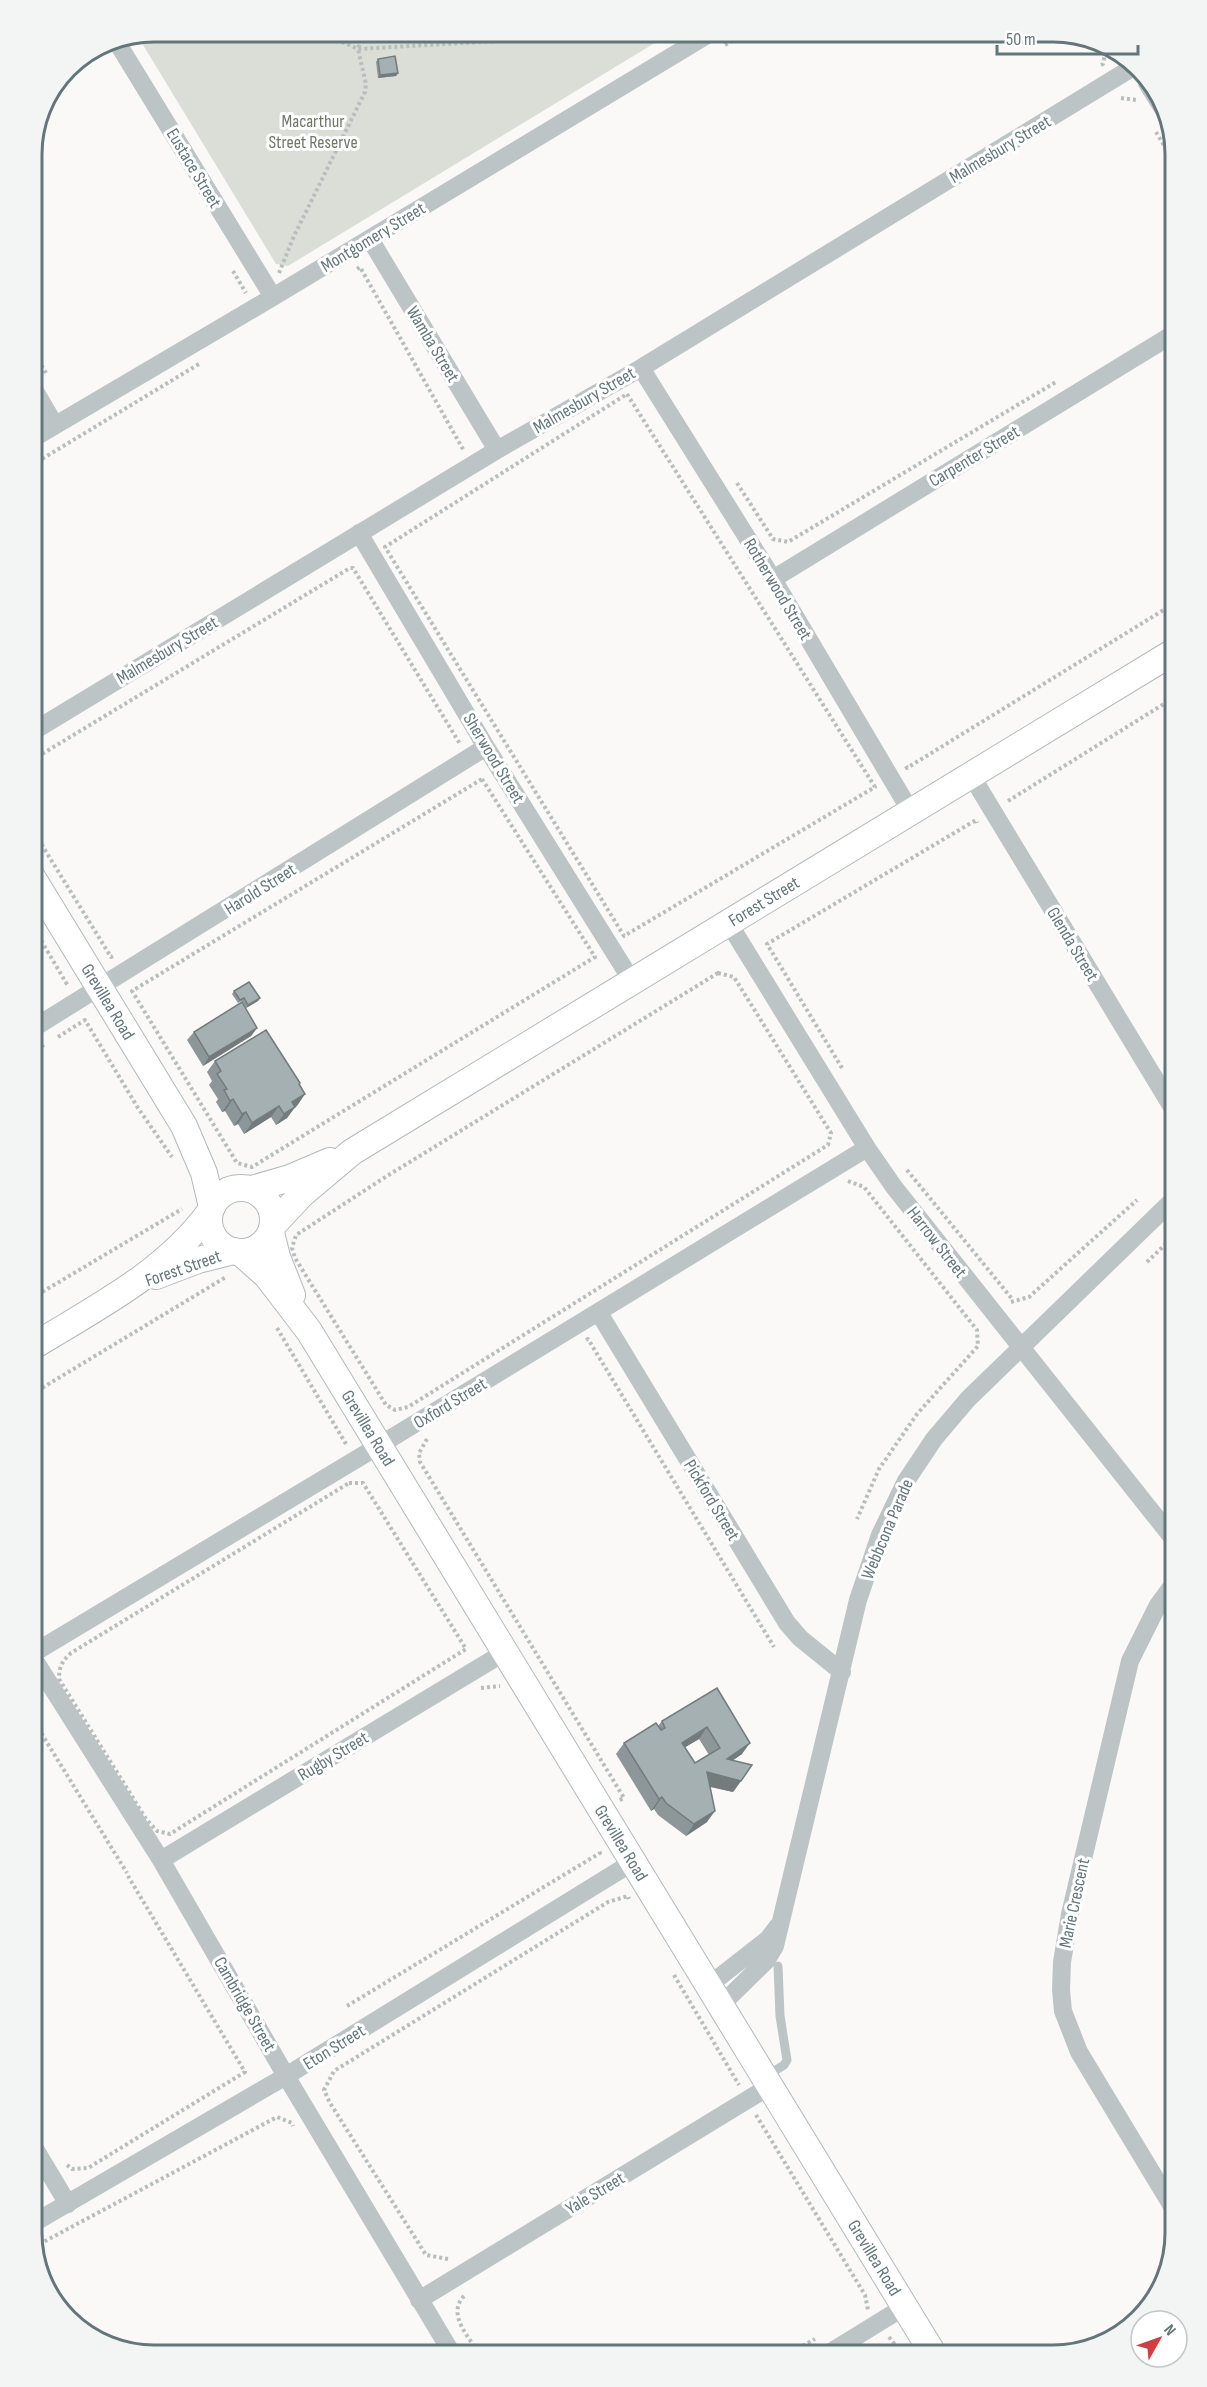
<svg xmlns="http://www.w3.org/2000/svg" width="1207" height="2387" font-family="'Sofia Sans Condensed',sans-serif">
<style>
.green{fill:#dbded7}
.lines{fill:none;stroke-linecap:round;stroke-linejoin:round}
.secondary-casing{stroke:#b2babc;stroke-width:28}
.path{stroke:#b8bdbe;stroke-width:4;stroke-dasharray:3 3;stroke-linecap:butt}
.lane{stroke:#bdc4c5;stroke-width:9}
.street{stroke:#bdc4c5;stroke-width:18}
.secondary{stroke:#fff;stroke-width:26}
.wall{fill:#8d9799;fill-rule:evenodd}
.shaded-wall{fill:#737b7d}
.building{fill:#a4b0b2;stroke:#737b7d;stroke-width:1.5;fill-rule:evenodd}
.labels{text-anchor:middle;stroke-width:6;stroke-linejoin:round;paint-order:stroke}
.park-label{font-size:18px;fill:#6e7866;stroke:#fff}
.street-label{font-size:18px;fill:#637679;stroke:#fff}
.rim{fill:none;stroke:#637679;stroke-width:3}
</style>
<rect width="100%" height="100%" fill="#faf9f8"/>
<path class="green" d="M154,32h510l-1,6 -375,228 -12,-2 -139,-229z"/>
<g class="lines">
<g class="secondary-casing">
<g id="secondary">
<path id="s1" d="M32,877l152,249 20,47 8,34"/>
<circle cx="241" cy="1220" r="32"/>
<path d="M252,1189l38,-11 40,-17"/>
<path id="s2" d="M273,1225l29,-31 50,-42 823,-501"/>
<path d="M271,1233l6,24 15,38"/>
<path id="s3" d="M240,1252l27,24 42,55 625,1024"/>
<path d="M156,1276l42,-16 36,-9"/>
<path d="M32,1347c63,-39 132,-73 177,-134"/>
</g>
</g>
<path class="path" d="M320,32l38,17 295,-17
M668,32h3
M725,45l22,-13
M1101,65l2,-1 3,-15
M1121,98l15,2
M1156,132l19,32
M357,269l3,-2 104,184
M233,271l13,22
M279,273l15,-37 71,-144 1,-8 -8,-35 5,-17
M1168,315l7,-4
M32,350l14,23
M627,394l248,393 -251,149 -239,-389z
M32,465l167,-101
M737,483l36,56 15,3 268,-160
M32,760l318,-192h3l107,176
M906,766l1,2 268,-165
M482,779l113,178 -343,210 -15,-4 -105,-172z
M1008,801l167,-104
M32,829l79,128 2,-1
M32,925l36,61
M718,973l16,4 97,156 -3,12 -420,262 -13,3 -9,-5 -91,-147 -3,-10 4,-13 91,-59z
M58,1037l27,-17 53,88 34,49
M32,1052l12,-7
M842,1068l-75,-124 209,-124 1,3
M907,1170l106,130
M848,1181l16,6 113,143 1,16 -61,68 -38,55 -22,50
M1147,1262l28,-27
M32,1298l150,-89
M1011,1302l18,-5 108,-97
M277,1328l69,116
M586,1340l2,-1 186,308
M32,1394l194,-117
M427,1439l-8,14 1,9 204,336 -6,3
M349,1483h14l103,166 -296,185 -13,-3 -11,-12 -87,-140c0,-12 3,-18 12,-26z
M32,1626l5,5
M481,1688l19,-2
M32,1718l95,155
M674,1975l65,110
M347,2006l253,-153 -2,-3
M756,2115l109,180 3,15
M32,2116l7,12
M67,2165l5,4 16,-1 157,-96 -117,-196
M34,2247l243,-130 15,6 1,3
M448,2259l-22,-4 -96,-152 -6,-13 10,-19 274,-169 20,-6 1,3
M464,2296c-18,19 6,42 16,59
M889,2337l14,18
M787,2355l28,-16"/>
<path class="lane" d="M765,2077l19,-12 3,-5 -7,-44 -2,-50"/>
<path class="street" d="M115,39l158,258
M1147,83l21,34
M370,239l127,211
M641,368l132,211 138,233
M32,386l23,39
M32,439l241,-142 439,-265
M359,533l127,214 146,234
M773,579l402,-246
M32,732l465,-282 144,-82 494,-302
M971,775l204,337
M728,922l139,226 27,39 281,354
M32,1029l454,-282
M599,1313l188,310 13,15 42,34
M32,1654l348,-209 487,-297
M32,1656l129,204 125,216 167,279
M161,1860l344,-208
M708,1986l60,-47 10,-13
M720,2006l46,-45 9,-15 83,-346 22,-65 26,-54 28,-42 34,-40 207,-201
M32,2144l36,60
M1175,2211l-96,-159 -16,-41 -2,-21 1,-28 8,-48 60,-253 28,-56 17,-23
M32,2224l254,-148 347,-214
M419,2300l351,-214
M826,2355l78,-48"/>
<use href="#secondary" class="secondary"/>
</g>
<path class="wall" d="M378,59l20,14 -2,3 -18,2 -2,-16z
M234,991l26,7 -2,3 -12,7 -4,-7 -4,2 -6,-9z
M257,1028l-6,8 -48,30 -16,-26 7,-8z
M215,1061l85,22 -1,1 6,10 -18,24 -11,7 -5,-8 -27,17 -6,-10 -4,2 -9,-15 -3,1 -6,-10 2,-3 -9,-14 3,-4 -5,-9z
M717,1688l25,66 -9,6 8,21 -8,11 -23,-5 -3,35 -21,14 -28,-21 -4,-6 -3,2 -35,-57 8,-11 34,-17 4,-5zM699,1739l10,16 -14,8 -10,-16z"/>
<path class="shaded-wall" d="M398,73l-2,3 -18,2 2,-3z
M260,998l-2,3 -12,7 2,-3z
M257,1028l-6,8 -48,30 6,-9z
M305,1094l-8,12 -13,7 8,-11z
M233,1099l-8,12 -3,1 8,-11z
M279,1106l-8,11 -27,17 8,-11z
M295,1107l-8,11 -11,7 8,-11z
M246,1112l-8,12 -4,2 8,-12z
M707,1727l-8,12 -25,15 8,-11z
M750,1743l-8,11 -23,16 8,-11z
M707,1772l34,9 -8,11 -34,-8z
M662,1797l-8,12 -3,2 8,-12z
M715,1811l-8,11 -21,14 8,-12z"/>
<path class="building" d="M395,56l3,17 -18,2 -2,-16z
M249,982l11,16 -12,7 -4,-7 -4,2 -6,-9z
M242,1002l15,26 -48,29 -15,-25z
M266,1030l34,53 -1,1 6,10 -13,8 3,5 -11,7 -5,-8 -27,17 -6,-11 -4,2 -9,-15 -3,2 -6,-11 3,-1 -10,-15 4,-3 -6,-10z
M717,1688l33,55 -23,16 25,6 -11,16 -34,-9 8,39 -21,13 -28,-21 -4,-6 -3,2 -35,-56 32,-20 5,7 4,-2 -3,-7zM707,1727l13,21 -25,15 -13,-20z"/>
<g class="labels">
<g class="park-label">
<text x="313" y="127">Macarthur<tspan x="313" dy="21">Street Reserve</tspan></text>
</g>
<g class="street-label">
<text transform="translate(1000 149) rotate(-31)" y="6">Malmesbury Street</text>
<text transform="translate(194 168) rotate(59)" y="6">Eustace Street</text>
<text transform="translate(373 237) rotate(-31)" y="6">Montgomery Street</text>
<text transform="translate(433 344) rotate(59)" y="6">Wamba Street</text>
<text transform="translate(584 400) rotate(-30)" y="6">Malmesbury Street</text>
<text transform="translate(974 456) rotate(-31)" y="6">Carpenter Street</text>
<text transform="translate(778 589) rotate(59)" y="6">Rotherwood Street</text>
<text transform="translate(167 650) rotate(-31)" y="6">Malmesbury Street</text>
<text transform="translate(494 758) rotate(59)" y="6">Sherwood Street</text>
<text transform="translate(260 889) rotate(-32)" y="6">Harold Street</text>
<text dy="6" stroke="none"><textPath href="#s2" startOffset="590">Forest Street</textPath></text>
<text transform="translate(1073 944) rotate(59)" y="6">Glenda Street</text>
<text dy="6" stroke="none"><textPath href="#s1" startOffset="146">Grevillea Road</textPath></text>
<text transform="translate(937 1242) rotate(52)" y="6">Harrow Street</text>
<text transform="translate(183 1268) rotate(-19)" y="6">Forest Street</text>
<text transform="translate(450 1403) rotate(-31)" y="6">Oxford Street</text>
<text dy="6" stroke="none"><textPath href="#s3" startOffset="219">Grevillea Road</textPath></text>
<text transform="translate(712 1500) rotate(59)" y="6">Pickford Street</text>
<text transform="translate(887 1529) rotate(-67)" y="6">Webbcona Parade</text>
<text transform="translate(333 1756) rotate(-31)" y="6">Rugby Street</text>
<text dy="6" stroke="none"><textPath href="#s3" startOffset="705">Grevillea Road</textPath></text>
<text transform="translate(1074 1903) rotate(-78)" y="6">Marie Crescent</text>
<text transform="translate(245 2004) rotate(60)" y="6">Cambridge Street</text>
<text transform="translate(334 2047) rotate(-32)" y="6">Eton Street</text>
<text transform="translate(595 2193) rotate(-31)" y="6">Yale Street</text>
<text dy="6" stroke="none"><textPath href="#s3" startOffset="1191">Grevillea Road</textPath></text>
</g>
</g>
<path d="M0 0H1207V2387H0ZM154 42H1053A112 112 0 0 1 1165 154V2233A112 112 0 0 1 1053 2345H154A112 112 0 0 1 42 2233V154A112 112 0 0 1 154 42Z" fill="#f3f4f4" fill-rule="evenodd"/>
<path class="rim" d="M154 42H1053A112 112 0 0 1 1165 154V2233A112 112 0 0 1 1053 2345H154A112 112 0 0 1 42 2233V154A112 112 0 0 1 154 42Z"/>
<g transform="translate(1159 2339) rotate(50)"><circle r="28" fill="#ffffff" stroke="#c1c8c9" stroke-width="1.5"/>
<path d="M0-4.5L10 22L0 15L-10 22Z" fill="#d23f43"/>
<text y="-9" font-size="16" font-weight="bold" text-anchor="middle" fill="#637679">N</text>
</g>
<path d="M997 45v9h141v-9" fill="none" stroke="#637679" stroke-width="3"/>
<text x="1006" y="45" font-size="18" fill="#637679" stroke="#ffffff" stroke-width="4.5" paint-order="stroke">50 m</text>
</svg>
